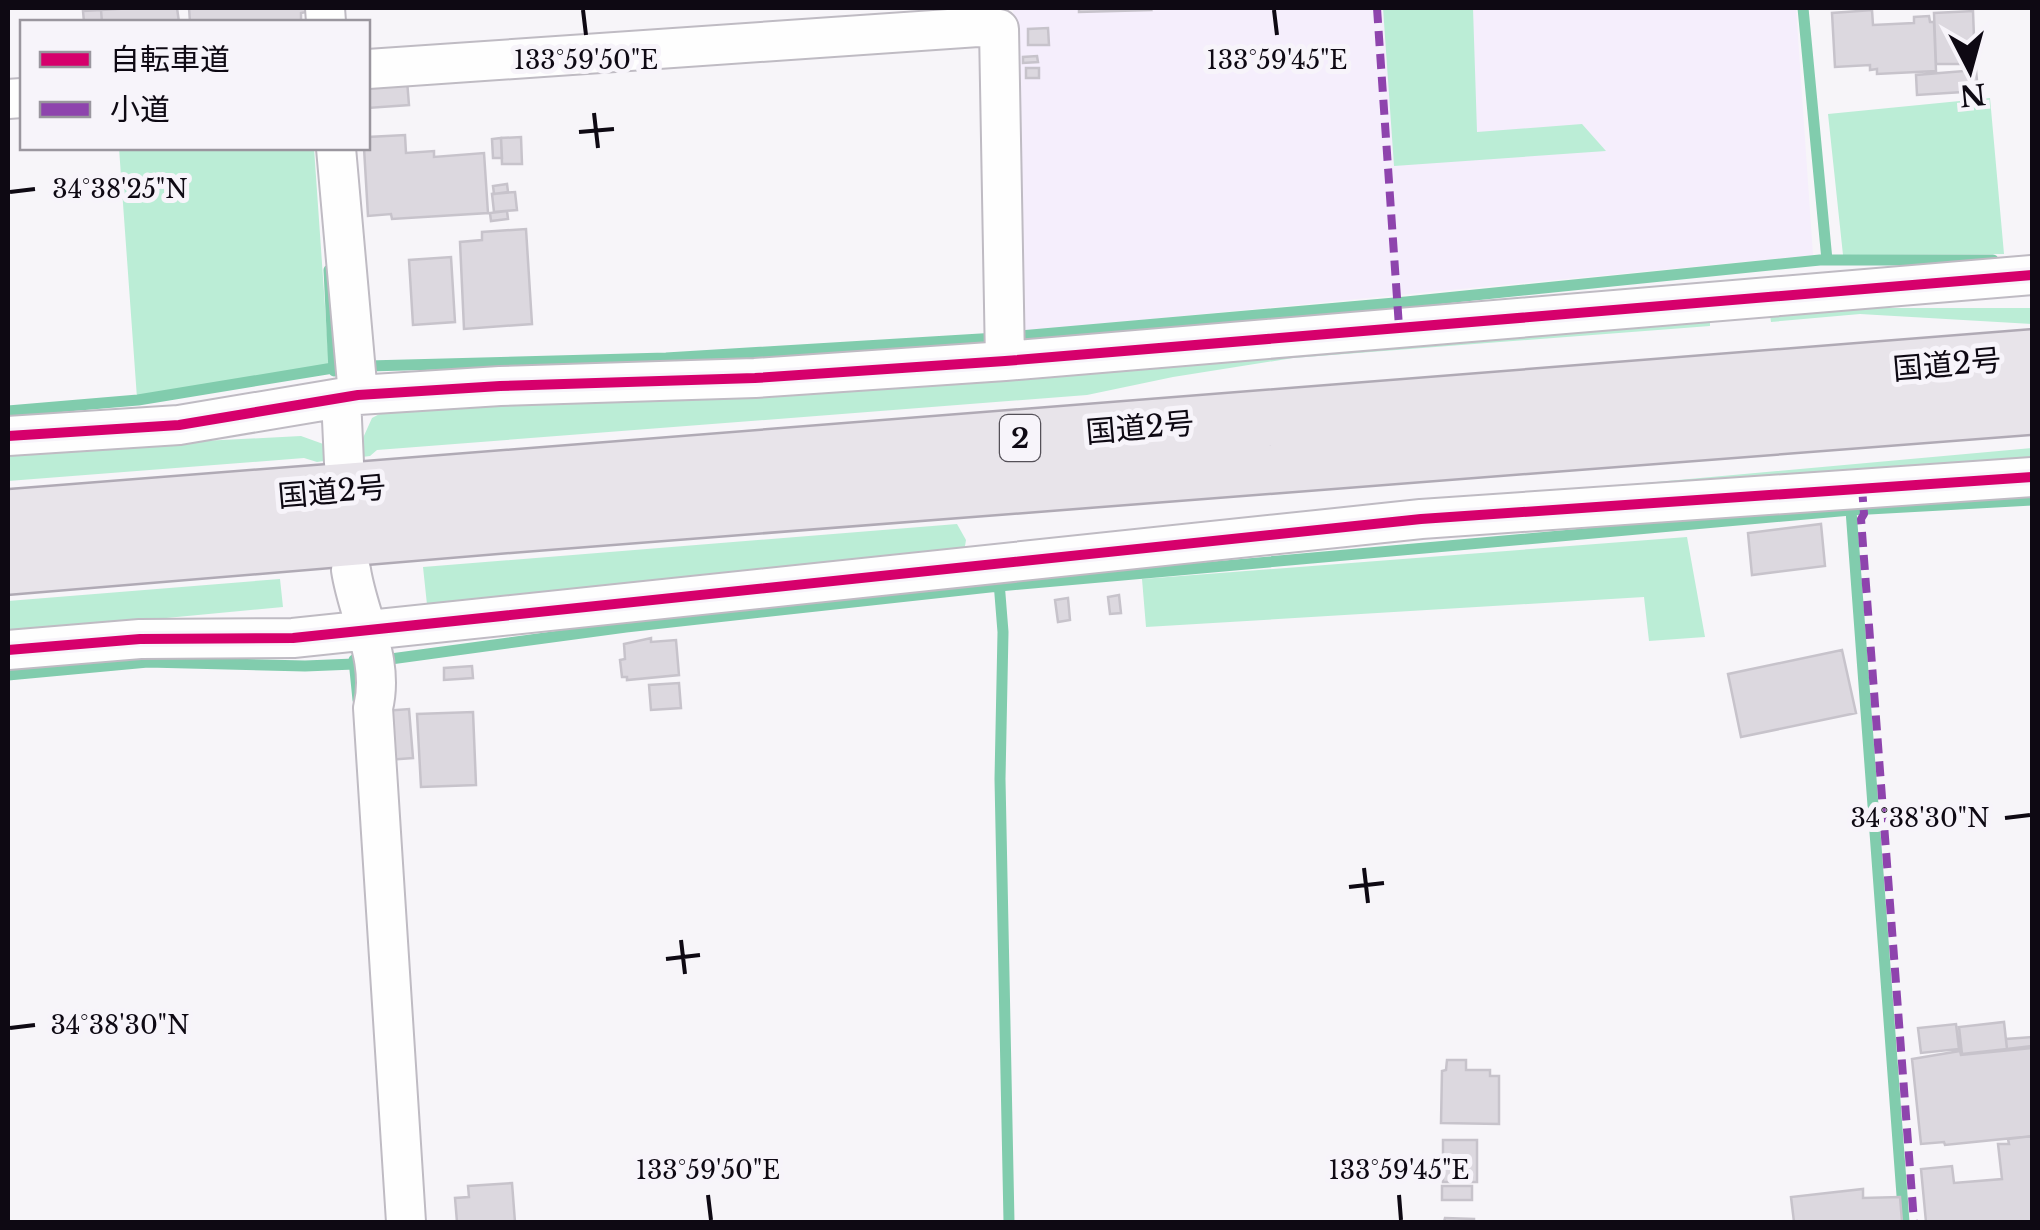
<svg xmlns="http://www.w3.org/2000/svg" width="2040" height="1230" font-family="'Libre Baskerville','Noto Sans JP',serif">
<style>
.built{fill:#f5eefc}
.green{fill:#bbedd6}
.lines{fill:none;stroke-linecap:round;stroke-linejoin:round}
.stream{stroke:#81ccad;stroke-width:11}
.building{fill:#dcd8df;stroke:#c7c3cb;stroke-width:2.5}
.minor-casing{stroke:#bfbbc3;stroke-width:42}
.trunk-casing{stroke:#b0aab5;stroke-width:60}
.minor{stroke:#fefefe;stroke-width:38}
.trunk{stroke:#e8e4ea;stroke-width:55}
.quiet{stroke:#8e44ad;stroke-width:8;stroke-dasharray:15 8;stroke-linecap:butt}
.cycleway-casing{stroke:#f7f4fa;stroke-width:16}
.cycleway{stroke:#d6006c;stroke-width:10}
.ticks{fill:none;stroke:#0e0913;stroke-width:4}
.labels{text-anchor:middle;stroke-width:10;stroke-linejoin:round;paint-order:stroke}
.shield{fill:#f7f4fa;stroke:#545058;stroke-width:2.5}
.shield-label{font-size:28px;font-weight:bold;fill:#0e0913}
.street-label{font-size:30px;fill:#0e0913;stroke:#f7f4fa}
.ticks-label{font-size:25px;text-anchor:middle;fill:#0e0913;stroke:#f7f4fa;stroke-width:10;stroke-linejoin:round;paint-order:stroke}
</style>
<rect width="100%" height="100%" fill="#f7f5f9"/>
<path class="built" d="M1013,8h783l17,247 -796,77z"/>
<path class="green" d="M1383,8h90l4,124 105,-8 24,27 -212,15z
M1990,98l14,156 -161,1 -15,-141z
M119,148h195l15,216 -192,34z
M1846,308h186v16l-172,-10 -89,8 -1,-7z
M1710,314v12l-417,32 -120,19 -86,18 -710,55 -7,6 -16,2 18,-40 17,-9z
M301,436l25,9 11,14 -20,3 -13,-4 -296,23v-30z
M2032,448v16l-542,33z
M957,524l9,16 -2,12 -536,62 -5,-47z
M1687,537l18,100 -56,4 -5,-44 -498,30 -4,-48z
M280,579l3,28 -275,26v-32z"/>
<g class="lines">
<path class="stream" d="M1803,8l24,252
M329,270l5,101
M1020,336l386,-34 414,-42h173
M368,366l298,-8 331,-20
M8,411l130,-11 201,-33
M1851,510l53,712
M999,582l4,50 -3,147 9,443
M354,660l4,40
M8,675l140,-13 157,4 49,-2 272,-37 373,-41 852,-76 181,-10"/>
</g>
<path class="building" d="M133,8h44l2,14h-77l-1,-12z
M189,8h117v4l-5,1v9h-111z
M1045,8h105l1,2 -72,2v-4z
M101,10l1,12h-18l-1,-11z
M1872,10l1,15 41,-2v-6l15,-1 1,6h4l2,49 -59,3v-5l-7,1v-5l-35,2 -3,-54z
M1973,11l2,53h-39l-2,-51z
M1048,28l1,17h-21v-16z
M1037,56l1,6 -15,1v-6z
M1026,68h13v10h-13z
M1976,70l2,21 -61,4 -1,-20z
M407,80l2,25 -41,3v-26z
M405,135l1,18 28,-2v6l50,-4 4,60 -96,6 -1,-5 -23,2 -4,-68h4v-11z
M521,137l1,27h-20l-1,-26z
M501,138l1,20h-9l-1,-19z
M507,184l1,8 -14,2 -1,-8z
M515,192l2,18 -23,2 -2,-18z
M507,211l1,8 -17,2 -1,-8z
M526,229l6,95 -68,5 -4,-87 22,-2v-8z
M451,257l4,65 -42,3 -4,-65z
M1821,524l4,42 -73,9 -4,-42z
M1119,595l2,18 -11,1 -2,-17z
M1068,598l2,22 -12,2 -3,-22z
M651,638v4l25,-2 3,35 -52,5v-3h-5l-2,-17 5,-1 -1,-15z
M1842,650l14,63 -115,24 -13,-63z
M472,666l1,12 -29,2v-12z
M679,683l2,25 -30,2 -2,-25z
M409,709l4,49 -26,2 -3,-49z
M473,712l3,73 -55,2 -4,-73z
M2004,1022l3,27 -45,5 -3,-27z
M1956,1024l3,25 -38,4 -3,-25z
M2032,1037v9l-25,3 -1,-10z
M2032,1048v88l-87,9 -1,-3 -23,2 -9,-85 48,-8 1,4z
M1447,1060h19v10h24v6h9v48l-58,-1 1,-52 4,-1z
M2032,1136v86h-106l-5,-53 31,-3 2,17 48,-4 -4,-35h11l-1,-5z
M1443,1140h34v42h-34z
M512,1183l3,39h-58l-2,-24 14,-1 -1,-11z
M1442,1186h30v14h-30z
M1863,1189v9l37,-1 2,25h-108l-3,-25z
M1445,1218l29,1v3h-30z"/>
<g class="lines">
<g class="minor-casing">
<path id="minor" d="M325,8l1,14
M368,69l610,-42 21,2 6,332
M8,99l14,-1
M336,148l22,247
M341,398l3,65
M8,436l171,-11 179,-30 142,-9 255,-8 250,-17 1027,-86
M351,570c7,46 34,90 22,138l33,514
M8,650l132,-11 153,-1 1128,-119 611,-42"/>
</g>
<g class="trunk-casing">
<path id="trunk" d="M8,518l2024,-160
M8,566l529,-44 1495,-116"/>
</g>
<use href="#minor" class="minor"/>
<use href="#trunk" class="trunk"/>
<path class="quiet" d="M1377,8l22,319
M1862,487l2,27 -3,5 53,703"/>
<g class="cycleway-casing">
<path id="cycleway" d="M8,436l171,-11 179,-30 142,-9 255,-8 250,-17 1027,-86
M8,650l132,-11 153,-1 1128,-119 611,-42"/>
</g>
<use href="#cycleway" class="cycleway"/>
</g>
<path class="ticks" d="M583,10l3,25M1274,10l3,25M594,113l4,35M579,132l35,-3M10,192l25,-3M2005,818l25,-3M1364,868l4,35M1349,887l35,-4M681,940l4,34M666,959l34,-4M10,1028l25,-3M708,1195l3,25M1399,1195l2,25"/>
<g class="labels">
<rect class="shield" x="1000" y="415" width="40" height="46" rx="8"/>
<g class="shield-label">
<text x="1020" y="448">2</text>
</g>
<g class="street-label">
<text transform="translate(1947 365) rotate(-5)" y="10">国道2号</text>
<text transform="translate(1140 428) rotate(-5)" y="10">国道2号</text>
<text transform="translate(332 492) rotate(-5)" y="10">国道2号</text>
</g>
</g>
<g class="ticks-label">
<text x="586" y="69">133°59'50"E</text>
<text x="1277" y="69">133°59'45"E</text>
<text x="120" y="198">34°38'25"N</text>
<text x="1920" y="827">34°38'30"N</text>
<text x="120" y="1034">34°38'30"N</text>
<text x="708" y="1179">133°59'50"E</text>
<text x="1399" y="1179">133°59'45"E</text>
</g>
<rect width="2040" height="1230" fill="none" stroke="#0e0913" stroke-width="20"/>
<rect x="20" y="20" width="350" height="130" fill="#f7f4fa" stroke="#9a969e" stroke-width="2.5"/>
<rect x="40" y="52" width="50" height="15" fill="#d6006c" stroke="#9a969e" stroke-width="2.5"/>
<text x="110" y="70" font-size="30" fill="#0e0913">自転車道</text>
<rect x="40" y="102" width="50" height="15" fill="#8e44ad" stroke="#9a969e" stroke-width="2.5"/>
<text x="110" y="120" font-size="30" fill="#0e0913">小道</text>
<g transform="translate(1970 70) rotate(174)" stroke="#f7f4fa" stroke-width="8" paint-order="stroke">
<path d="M0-8L18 38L0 25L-18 38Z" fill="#0e0913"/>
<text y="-15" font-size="28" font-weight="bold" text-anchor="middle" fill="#0e0913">N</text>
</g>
</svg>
